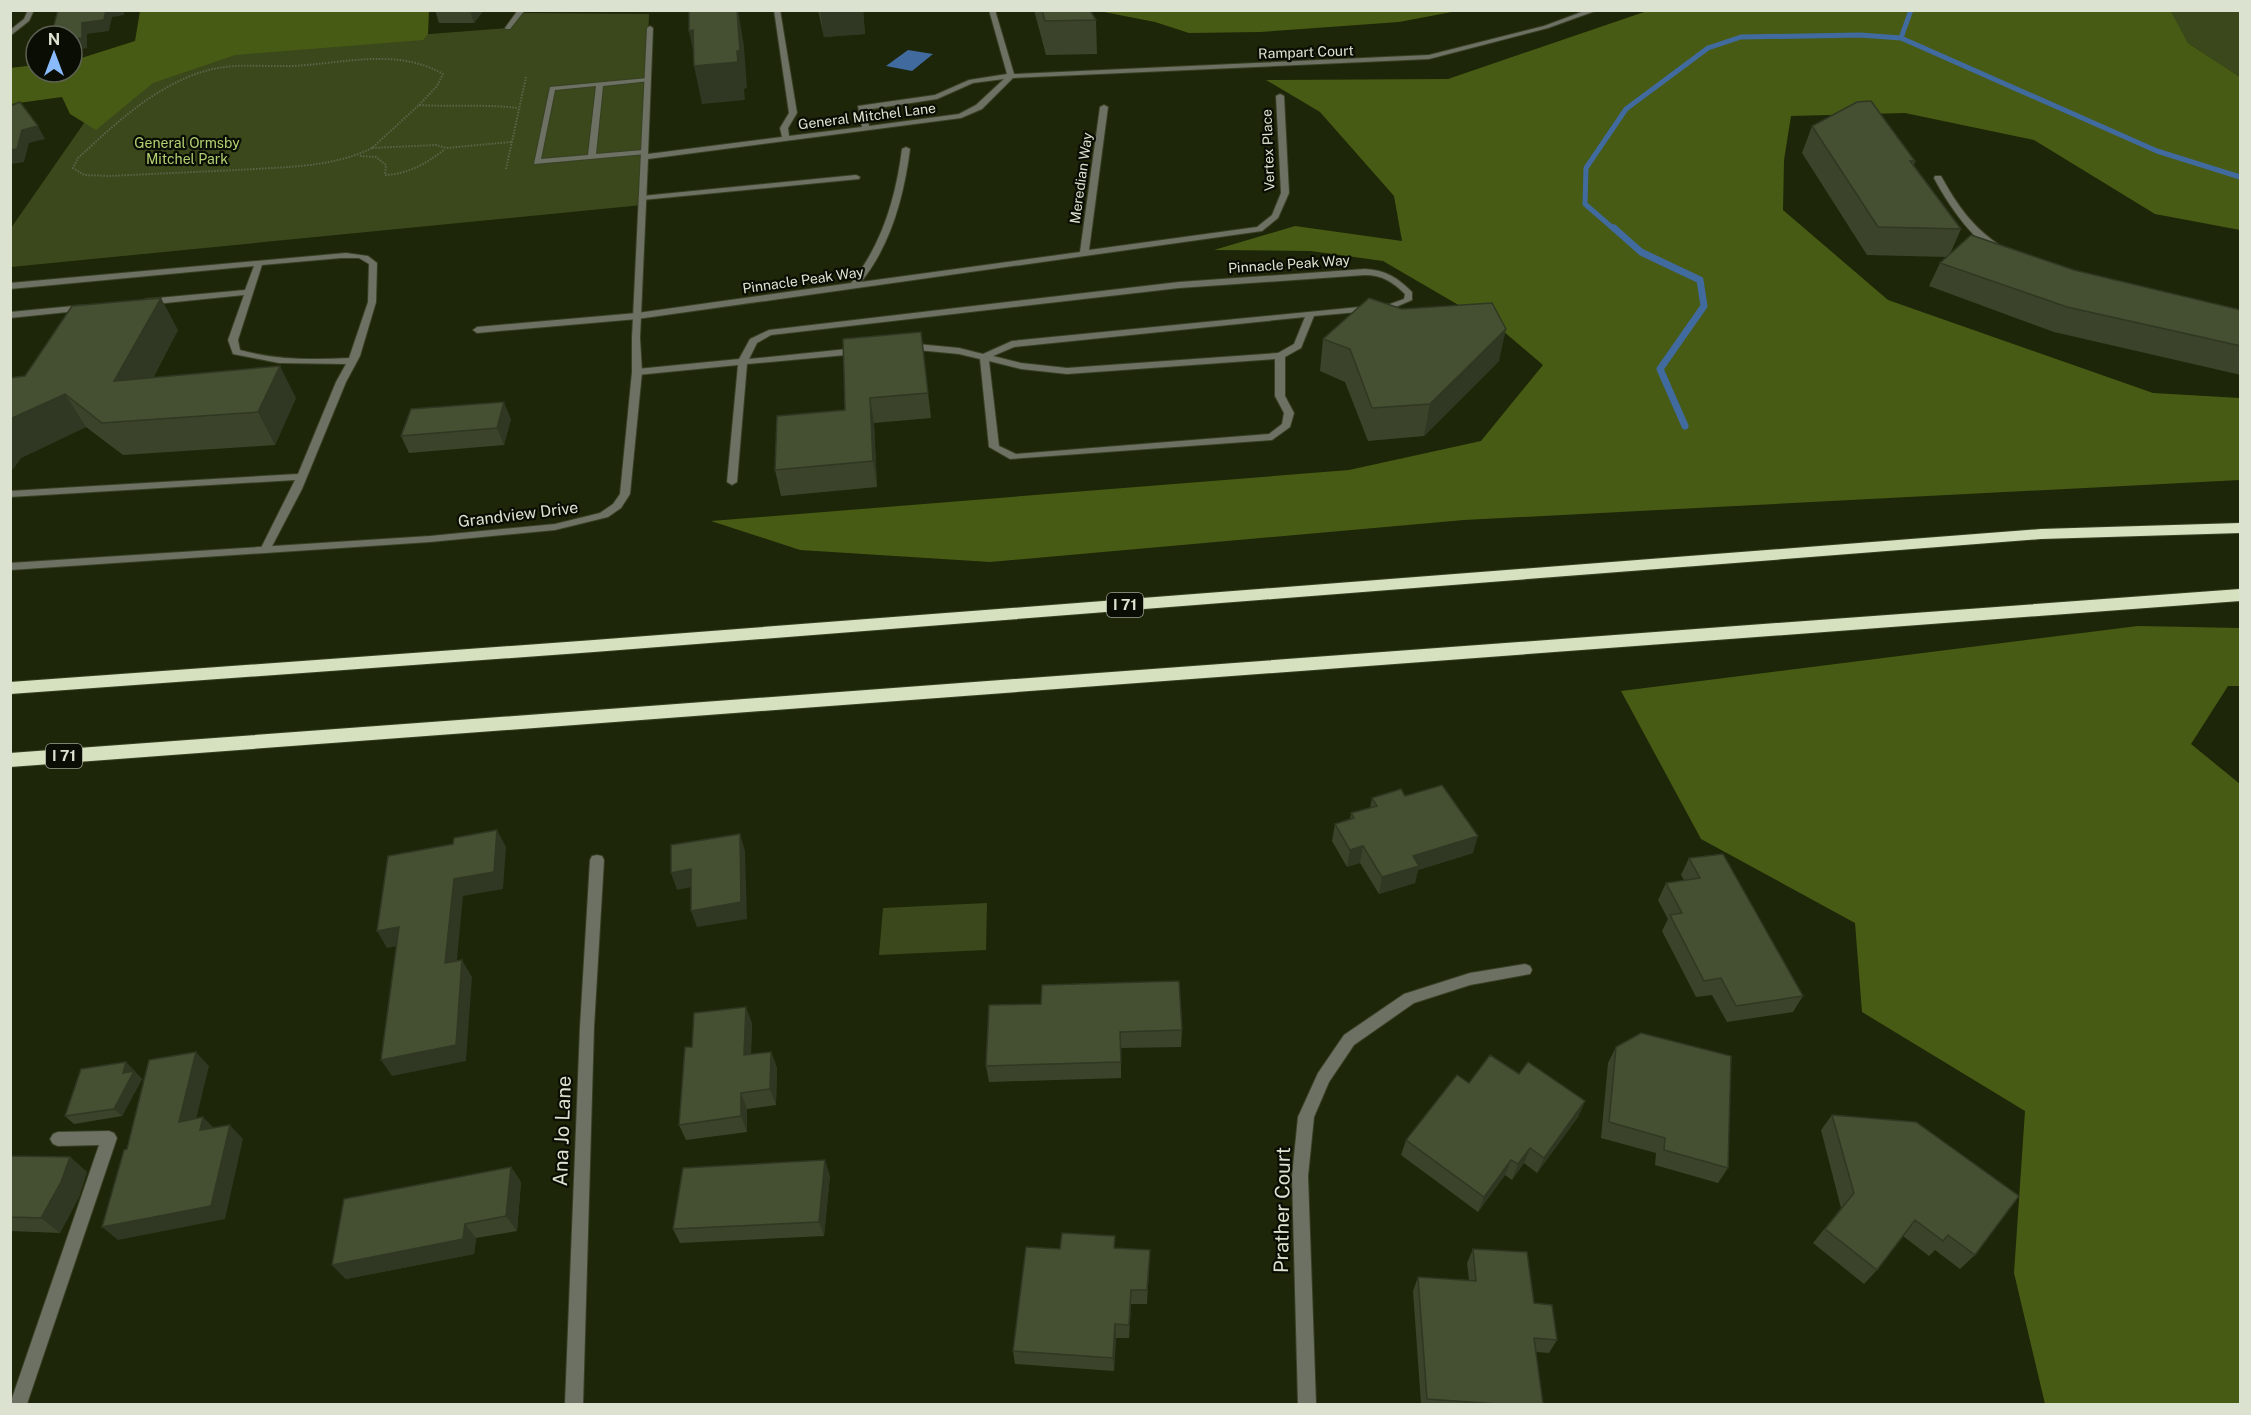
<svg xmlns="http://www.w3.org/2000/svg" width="2251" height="1415" font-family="'Public Sans',sans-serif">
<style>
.green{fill:#3b481b}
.forest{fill:#485b14}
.water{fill:#416a9f}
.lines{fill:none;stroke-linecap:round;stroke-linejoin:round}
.stream-far1{stroke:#416a9f;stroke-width:5}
.stream{stroke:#416a9f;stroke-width:7}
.service-casing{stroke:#384024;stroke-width:2}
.minor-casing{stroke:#384024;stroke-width:2}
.motorway-casing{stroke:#384024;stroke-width:2}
.path{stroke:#5c644a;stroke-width:2;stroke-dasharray:1.5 1.5;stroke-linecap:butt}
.service{fill:#6c7163;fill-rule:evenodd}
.minor{fill:#6c7163;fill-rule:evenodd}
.motorway{fill:#d6e2bf;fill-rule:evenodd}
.wall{fill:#3b442a}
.shaded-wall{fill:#303722}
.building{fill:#454f31;stroke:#303722;stroke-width:1.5}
.labels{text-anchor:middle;stroke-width:4.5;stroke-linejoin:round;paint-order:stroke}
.far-street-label{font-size:14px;fill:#dce2d0;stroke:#090d03}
.far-park-label{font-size:14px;fill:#b3d172;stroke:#090d03}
.shield{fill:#090d03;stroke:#9da292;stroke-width:1.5}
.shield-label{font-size:15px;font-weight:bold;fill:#dce2d0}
.street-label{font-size:16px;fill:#dce2d0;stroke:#090d03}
.near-street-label{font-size:20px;fill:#dce2d0;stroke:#090d03}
</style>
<rect width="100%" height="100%" fill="#1d2608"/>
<path class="green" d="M2168,11h72v66l-52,-34z
M520,13l129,1 -7,191 -631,62v-39l119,-171 378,-29z
M987,903l-1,47 -107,5 4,-47z"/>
<path class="forest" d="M1650,10l521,2 17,31 52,34v153l-85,-16 -121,-74 -129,-27 -114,3 -7,44 -1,50 105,90 265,93 87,5v82l-776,40 -474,42 -190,-12 -89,-29 638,-51 132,-29 62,-76 -40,-34 -120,-70 -72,-10 -97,-1 81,-24 107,15 -8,-45 -74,-84 -54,-32 182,-1z
M140,11h289l-1,23 -5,6 -188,15 -82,28 -57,47 -26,-16 -8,-17 -51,7 -1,-36 26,-3v7h36v-11l63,-20z
M1099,11v-1l358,1 -58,11 -139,10 -71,1 -34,-11z
M2138,626l102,2v58h-12l-37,58 49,40v620h-195l-31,-131 11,-162 -163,-99 -7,-89 -154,-84 -80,-148z"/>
<path class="water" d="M908,50l25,4 -21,17 -26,-5z"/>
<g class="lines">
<path class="stream-far1" d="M1901,38l10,-28
M1615,230l-30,-26 1,-36 40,-59 82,-61 33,-11 119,-2 41,3 256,113 83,26"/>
<path class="stream" d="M1614,228l27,24 59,28 4,26 -44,63 25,57"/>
<g class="service-casing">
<path id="service" d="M648,78l2,1v2l-47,5 -7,68 47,-4 4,2 -1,2 -112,10 16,-77zM596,86l-8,69 -47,4 14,-69z
M1280,94l4,2 5,97 -11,25 -16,13 -625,88 -160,14 -4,-3 4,-3 160,-14 214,-30c31,-38 45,-86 51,-134l4,-2 4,2c-6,47 -19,96 -49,133l219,-30 20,-145 4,-2 4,2 -19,143 168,-23 15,-12 9,-22 -5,-97z
M856,175l4,2 -1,2 -217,21 -4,-2 4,-2z
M346,253l22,3 9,7 -1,39 -16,54 -14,26 -44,107 -33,63 -4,1 -5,-3 35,-70 -285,17v-6l288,-17 38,-92 10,-18 -67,-1 -46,-9 -5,-14 16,-45 -98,10 -4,-3 4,-3 99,-9 9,-24 -244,23v-6zM341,258h18l10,6 -1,38 -19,56c-37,2 -73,2 -109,-8l-2,-10 24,-75z
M1365,269c21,1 33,9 47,23v8l-21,9 -77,7 -13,32 -16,9v39l9,17 -4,14 -18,13 -262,19 -21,-12 -9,-88 -21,-5 -52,-5 -5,-3 5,-3 52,5 24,6 29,-13 378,-37 14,-5 1,-5c-12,-12 -23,-19 -40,-19l-186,13 -408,47 -14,8 -8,16 108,-11 5,3 -5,3 -110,10 -10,118 -5,3 -5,-3 11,-117 -101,10 -5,-3 5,-3 102,-10 11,-20 19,-9 410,-48zM1305,317l-11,27 -16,9 -211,15 -46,-5 -28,-7 21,-9zM1275,359v37l9,17 -2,11 -13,10 -253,20 -17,-8 -10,-85 32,8 46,5z
M84,305l3,1v4l-77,8v-6z
M109,1131l5,2 3,5 -90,266h-17l89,-259 -41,1 -5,-2 -3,-5 3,-5 5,-2z"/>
</g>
<g class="minor-casing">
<path id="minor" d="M28,10h6l-5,11 -19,15v-6l14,-11z
M518,10h7l-15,19h-4l-1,-1z
M774,10h6l17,103 -9,15 1,8 73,-9 -4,-21 77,-11 34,-15 38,-6 -18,-64h6l19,64 415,-19 115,-29 43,-16h11l-50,18 -119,31 -416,19 -31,31 -21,9 -313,41 -8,179 2,34 -12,122 -9,14 -13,9 -53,13 -125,12 -420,28v-7l420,-27 125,-12 45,-11 13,-9 7,-10 12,-122v-34l15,-310 3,-2 3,2 -5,126 134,-17 -2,-9 9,-15zM1004,79l-28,26 -17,9 -90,12 -4,-16 72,-11 36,-16z
M1935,176h6c16,29 32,52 60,70v4c-24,1 -57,-53 -67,-72z
M597,855l5,1 2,4 -10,167 -11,377h-18l15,-377 10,-167 2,-4z
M1525,964l5,2 2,4 -2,4 -60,11 -56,18 -60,42 -25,37 -15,35 -6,59 8,228h-18l-6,-228 6,-59 20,-44 26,-38 60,-41 66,-21z"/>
</g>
<g class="motorway-casing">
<path id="motorway" d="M2240,523v10l-199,6 -1447,113 -584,42v-12l584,-42 1447,-111z
M2240,589v12l-2230,166v-14z"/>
</g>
<path class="path" d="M511,142l-65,6 -10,-3 -64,3 47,-43c33,2 66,-1 99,3
M372,148c-40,20 -91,19 -135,22 -43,2 -86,4 -129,6l-24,-1 -11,-7 5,-10c34,-31 67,-63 110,-81 38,-16 63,-10 103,-11 51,-2 105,-19 152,8l-6,12 -18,19
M360,156l16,1 10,8 -1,10c24,-1 42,-12 60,-26
M506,169l20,-92"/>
<use href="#service" class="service"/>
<use href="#minor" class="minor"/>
<use href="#motorway" class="motorway"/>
</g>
<path class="wall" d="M435,10h49l-10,13h-35z
M818,10h45l2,24 -41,3z
M1034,10h56l6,10 1,34 -51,1z
M1812,126l103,35 -1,4 47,64 -11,25 124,16 167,40v65l-187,-43 -125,-46 11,-23 7,-6 -80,-2 -65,-102z
M1402,309l97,52 -75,75 -56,5 -23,-59 -25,-11 3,-32z
M178,330l-25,48 143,20 -21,47 -152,10 -37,-28 -65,31 -8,11h-3v-91l15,-2z
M921,332l10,86 -57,5 3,64 -96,9 -6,-26 70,-60z
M511,419l-7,26 -95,8 -8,-17z
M1405,796l68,57 -55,17 -3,13 -36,11 -19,-31 -13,4 -15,-26 3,-17 15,-5 1,-6 19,-5 2,-10z
M1689,858l114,138 -10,16 -66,10 -15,-27 -16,2 -34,-66 6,-12 -10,-19 8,-17 18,-3 -3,-5z
M989,1005l193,25 -1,17 -60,1v30l-132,4 -3,-16z
M752,1023l-1,31 20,-2 6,16 -1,37 -29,4v23l-61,8 -7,-15 13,-78z
M1616,1047l112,121 -10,15 -63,-18 1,-12 -55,-15 7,-75z
M134,1070v1l8,8 -20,37 -48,8 -9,-8z
M1519,1074l66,27 -7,16 -41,56 -13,-10 -12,17 -7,-5 -27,37 -77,-57 5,-15 63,-57z
M1832,1115l143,140 -15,14 -25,-19 -6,6 -26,-20 -26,34 -13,14 -51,-41 28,-35 -20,-78z
M10,1156l60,1 17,15 -8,25 -19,36 -50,-2z
M511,1167l10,15 -4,49 -41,7 -2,16 -128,25 -14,-14z
M830,1176l-6,60 -144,7 -7,-14z
M1115,1236v12l35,2 -3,54h-16l-2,34h-13l-2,33 -99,-7 -2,-13 47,-102z
M1473,1249l61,54 23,37 -8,13 -13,-1 7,52h-122l-8,-113 5,-14 51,3 -2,-17z"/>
<path class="shaded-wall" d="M106,10h18v5l-12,2 -3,14 -22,3v14l-15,3v-12l10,-16z
M470,10h14l-10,13z
M737,10h1l6,36 3,42 -3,1 1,11 -43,4 -8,-38 2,-1 -7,-34 4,-1 44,21z
M820,10h43l2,24 -41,3z
M38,126l7,13 -16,4 -5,19 -12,2 -2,2v-16l12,-20z
M161,298l17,32 -45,84 -19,-33z
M1506,329l-7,32 -75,75 6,-32z
M280,366l16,32 -21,47 -17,-33z
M65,394l21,33 -65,31 -8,11 -3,-4v-46z
M870,398l4,25 3,64 -4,-26z
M504,402l7,17 -7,26 -7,-17z
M497,830l9,17 -3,42 -40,7 -8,84 -10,-17 9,-84z
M740,834l5,17 2,68 -50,8 -6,-16z
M1478,836l-5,17 -55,17 -3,13 -36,11 3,-17 31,-21z
M1363,846l-3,17 -13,4 3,-17z
M691,869l6,17 -20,4 -6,-17z
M399,927l10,17 -22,4 -10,-17z
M462,960l10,17 -6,84 -74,15 -11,-16z
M746,1007l6,16 -2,48 -6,-16z
M196,1052l13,14 -17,70 -13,-14z
M771,1052l6,16 -1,37 -6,-16z
M126,1062l8,8 -1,2 1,-1 8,8 -20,37 -8,-7z
M741,1093l6,16v23l-6,-16z
M1585,1101l-7,16 -41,56 7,-15z
M203,1117l14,14 -17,-1z
M230,1125l13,14 -18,80 -107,21 -16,-13z
M1530,1148l-6,15 -12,17 6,-16z
M70,1157l17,15 -8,25 -19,36 -19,-15z
M825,1160l5,16 -6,60 -5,-14z
M1511,1160l-6,15 -27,37 6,-15z
M511,1167l10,15 -4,49 -11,-15z
M465,1224l11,14 -2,16 -128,25 -14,-14z
M1131,1290v14l-2,34v-13z
M1115,1324l1,14 -2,33 -1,-13z"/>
<path class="building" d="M58,10h48l-2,10 -22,3v15l-10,1v-3h-21z
M689,10h48l3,41h-3l1,11 -44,4 -1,-36 -4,1z
M1042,10h48l6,10 -51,1z
M1871,101l44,60h-5l51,68 -83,-2 -66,-101 45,-24z
M20,102l18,24 -16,4 -5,19 -7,1v-44z
M1971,235l103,35 167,40v36l-174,-39 -127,-44z
M161,298l-47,83 166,-15 -22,46 -156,11 -37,-29 -55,25v-41l15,-2 47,-70z
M1369,298l33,11 90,-6 14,26 -76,75 -58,4 -22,-59 -27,-10z
M921,332l7,61 -58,5 3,63 -98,9 2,-54 68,-6 -2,-71z
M504,402l-7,26 -96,8 10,-27z
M1442,785l36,51 -65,20 6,10 -37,11 -19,-31 -13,4 -15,-26 19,-6 -3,-5 26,-7 -5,-8 29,-9 4,7z
M497,830l-3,42 -40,7 -9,84 17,-3 -6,85 -75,15 18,-133 -22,4 11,-75 65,-12 1,-6z
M740,834l1,68 -50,9v-42l-20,4v-28z
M1723,854l80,142 -67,10 -15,-28 -17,3 -34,-66 12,-2 -16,-30 34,-5 -11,-20z
M1179,981l3,49 -62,2 1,30 -135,4 3,-61 52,-1 1,-19z
M746,1007l-2,48 27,-3 -1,37 -29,4v23l-62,9 6,-78h7l2,-34z
M1641,1033l90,23 -3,112 -64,-18 1,-12 -56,-16 7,-75z
M196,1052l-17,70 24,-5 -3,13 30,-5 -19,81 -109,21 22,-77 3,-1 22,-89z
M1490,1055l29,19 9,-12 57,39 -41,57 -14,-10 -12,16 -7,-4 -27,37 -78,-57 51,-65 12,8z
M126,1062l-3,11 11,-2 -20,38 -49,7 16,-47z
M1832,1115l84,7 103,74 -44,59 -27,-20 -5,6 -28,-21 -38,50 -52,-41 29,-36z
M10,1156l60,1 -9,25 -20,36 -31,-1z
M825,1160l-6,62 -146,7 10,-61z
M511,1167l-5,49 -41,8 -2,15 -131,26 12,-66z
M1062,1233l53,3 -1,12 36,2 -3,40h-16l-2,35 -14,-1 -2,34 -100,-7 13,-104 34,2z
M1473,1249l54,3 7,51 18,2 5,35 -23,-2 9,66h-46l-70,-5 -9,-122 58,4z"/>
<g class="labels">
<g class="far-street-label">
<text transform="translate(1306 52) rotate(-2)" y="5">Rampart Court</text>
<text transform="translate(867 116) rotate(-7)" y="5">General Mitchel Lane</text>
<text transform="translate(1268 150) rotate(-92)" y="5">Vertex Place</text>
<text transform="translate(1081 178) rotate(-82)" y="5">Meredian Way</text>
<text transform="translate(1289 264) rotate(-4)" y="5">Pinnacle Peak Way</text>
<text transform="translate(803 280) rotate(-8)" y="5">Pinnacle Peak Way</text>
</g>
<g class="far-park-label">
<text x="187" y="148">General Ormsby<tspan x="187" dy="16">Mitchel Park</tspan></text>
</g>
<g class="shield">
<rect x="1107" y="593" width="36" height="24" rx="4.5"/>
<rect x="46" y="744" width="36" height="24" rx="4.5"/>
</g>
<g class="shield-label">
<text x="1125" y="610">I 71</text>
<text x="64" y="761">I 71</text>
</g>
<g class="street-label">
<text transform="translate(518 514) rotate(-7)" y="6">Grandview Drive</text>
</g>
<g class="near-street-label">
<text transform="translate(562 1131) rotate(-88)" y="7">Ana Jo Lane</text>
<text transform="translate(1282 1210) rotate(-89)" y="7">Prather Court</text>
</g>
</g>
<rect width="2251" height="1415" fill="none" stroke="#dce2d0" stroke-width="24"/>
<g transform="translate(54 54)"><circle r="28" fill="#090d03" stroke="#5d6255" stroke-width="1.5"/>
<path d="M0-4.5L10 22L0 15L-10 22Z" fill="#89bafc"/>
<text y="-9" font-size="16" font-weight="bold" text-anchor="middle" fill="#dce2d0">N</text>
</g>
</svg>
